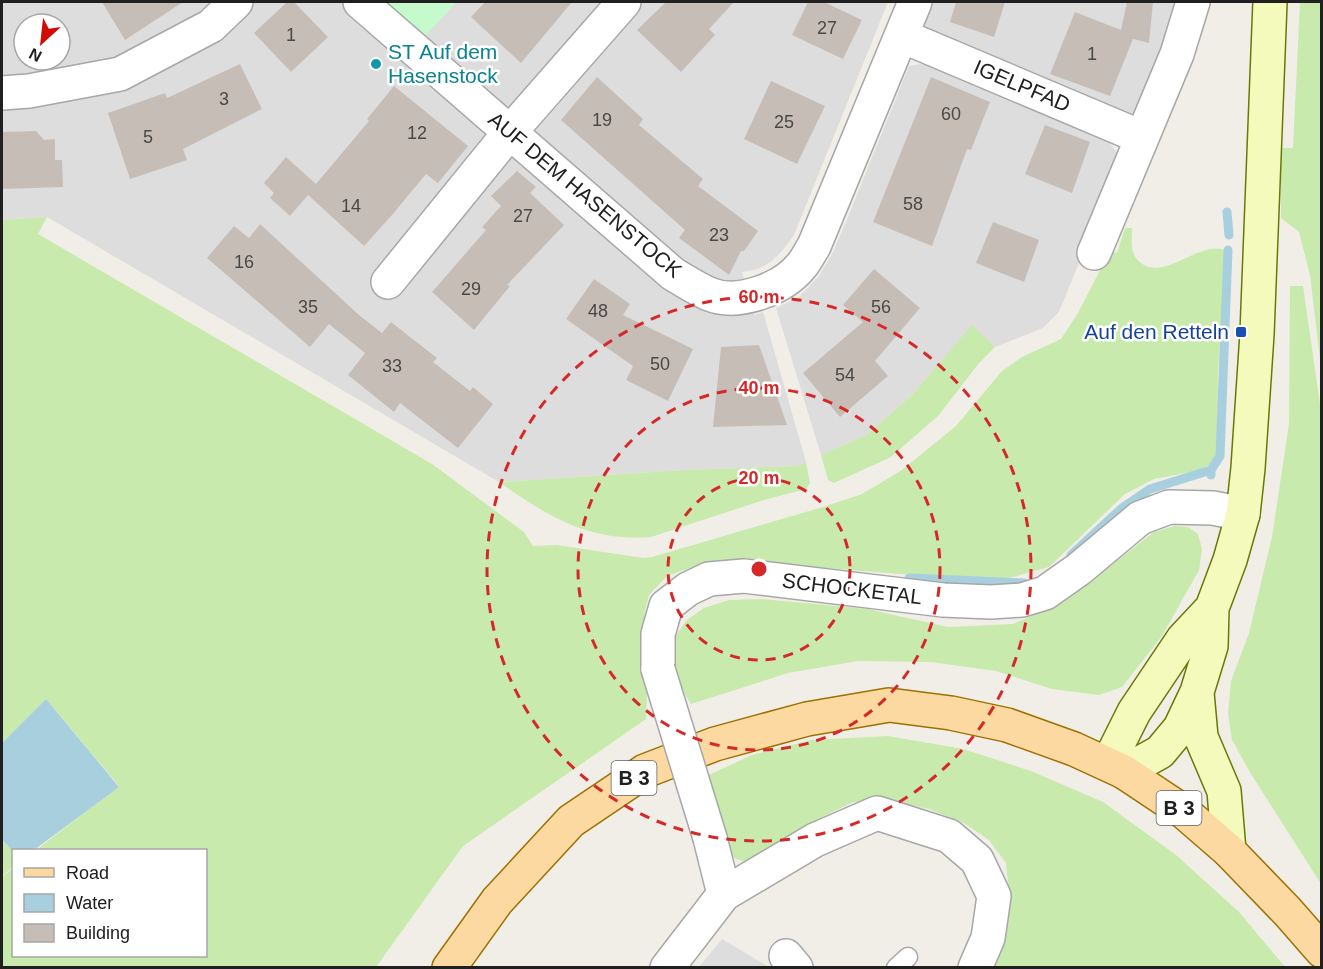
<svg xmlns="http://www.w3.org/2000/svg" width="1323" height="969" font-family="Helvetica,sans-serif">
<style>
.residential{fill:#dedddd;fill-rule:evenodd}
.grass{fill:#c8eaad}
.park{fill:#c5facc}
.water{fill:#a8cfde}
.lines{fill:none;stroke-linecap:round;stroke-linejoin:round}
.stream{stroke:#a8cfde;stroke-width:9}
.building{fill:#c6beb6}
.lane-casing{stroke:#a7a7a7;stroke-width:21}
.street-casing{stroke:#a7a7a7;stroke-width:36}
.secondary-casing{stroke:#677a05;stroke-width:36}
.primary-casing{stroke:#9d7100;stroke-width:36}
.lane{stroke:#fff;stroke-width:18}
.street{stroke:#fff;stroke-width:33}
.secondary{stroke:#f3fabc;stroke-width:33}
.primary{stroke:#fcd9a1;stroke-width:33}
.street-bridge-casing{stroke:#a7a7a7;stroke-width:36;stroke-linecap:butt}
.street-bridge{stroke:#fff;stroke-width:33}
.ring{fill:none;stroke:#d62828;stroke-width:3;stroke-dasharray:10 8}
.culture-dot{fill:#0f9aa8;stroke:#fff;stroke-width:2}
.transit-dot{fill:#1a4fb4;stroke:#fff;stroke-width:2}
.labels{text-anchor:middle;stroke-width:5;stroke-linejoin:round;paint-order:stroke}
.number-label{font-size:18px;fill:#4a4846}
.shield{fill:#fff;stroke:#636363;stroke-width:1.5}
.shield-label{font-size:20px;font-weight:bold;fill:#202020}
.culture-label{font-size:21px;fill:#0d838f;stroke:#fff;text-anchor:start}
.street-label{font-size:21px;fill:#202020;stroke:#fff}
.transit-label{font-size:21px;fill:#164399;stroke:#fff;text-anchor:end}
.centre{fill:#d62828;stroke:#fff;stroke-width:3}
.ring-label{font-size:18px;text-anchor:middle;font-weight:bold;fill:#d62828;stroke:#fff;stroke-width:5;stroke-linejoin:round;paint-order:stroke}
</style>
<rect width="100%" height="100%" fill="#f1eee7"/>
<path class="residential" d="M2,2h886l-94,233 -11,15 -11,11 -14,8 -16,3 12,43 9,-3 43,150 -9,4 -113,4 -185,12 -452,-265 -45,3zM24,24h36v36h-36z
M934,2h245l-35,102 -10,10h-15l-188,-81 -6,-7z
M921,64l12,3 177,76 7,10 1,14 -59,145 -16,16 -48,19 -23,-21 -61,70 -45,39 -45,20 -45,-147 23,-11 20,-21 13,-22 14,-32 63,-156z
M722,939l47,28h-70z"/>
<path class="grass" d="M1300,2h21v366l-11,-93 -11,-43 -18,-14v-70h12z
M47,217l-9,17 394,230 92,68 9,14 24,-1 86,13 9,-1 171,-50 39,-13 40,-24 54,-44 46,-55 20,-14 39,-18 17,-26 32,-62 7,2 8,-25h7c0,13 -3,26 9,35 19,15 45,-9 66,-13 6,-2 13,-1 19,0l-8,122 -1,78 -5,14 -16,7 -42,8 -29,15 -76,73 -40,11 -35,2 -221,-18 -52,2 -34,12 -18,19 -4,16 -3,37 6,25 -2,46 -183,127 -87,121h-374v-90l11,-9 1,88h192v-106h-170l83,-64 -73,-87 -44,44v-523z
M1290,286h13l19,132 -1,466 -70,-110 -19,-34 -4,-26 3,-33 18,-48 23,-96 17,-113z
M972,325l23,22 -16,16 -40,52 -48,42 -57,26 -6,-3 -7,-25 45,-20 45,-39z
M806,462l4,21 -4,6 -42,11 -113,37c-62,5 -104,-21 -152,-55l185,-12 113,-4z
M1175,526l13,1 10,7 4,15 -3,21 -37,66 -40,51 -23,8 -47,-6 -56,-18 -65,-9 -73,-1 -70,12 -97,31 -24,-38 9,-31 11,-15 17,-12 25,-8 32,-1 106,10 81,18 65,-3 51,-22 90,-70z
M888,736l75,13 68,22 72,31 73,53 63,57 46,55h-292l16,-75 -3,-29 -17,-23 -25,-17 -35,-14 -41,-8 -35,1 -29,14 -75,47 -13,-4 -12,-8 -15,-76 43,-20 59,-15z
M2,839l11,13 1,14 -12,10z"/>
<path class="park" d="M371,2h86l-38,40z"/>
<path class="water" d="M46,699l73,88 -85,63h-20l-1,2 -11,-13v-96z"/>
<g class="lines">
<path class="stream" d="M1227,212l2,23
M1211,475v-5l9,-14 8,-206
M1071,555l51,-47 28,-19 61,-19
M909,578l115,5"/>
</g>
<path class="building" d="M102,2h81l-58,38z
M287,2h7l34,35 -37,35 -37,-39z
M485,2h87l-51,61 -50,-46z
M666,2h68l-25,27 6,6 -34,37 -44,-42z
M808,2h16l38,18 -19,39 -51,-24z
M956,2h49l-11,35 -44,-15z
M1127,2h26l-4,41 -16,-4 -23,57 -60,-22 25,-62 46,18z
M240,64l22,45 -79,40 4,11 -57,19 -22,-66 57,-20 2,5z
M597,77l46,42 -4,6 64,54 -5,7 60,45 -14,20h-3l-12,24 -50,-37 6,-8 -124,-110z
M931,77l59,25 -19,48 -4,-1 -35,97 -59,-24z
M771,81l54,25 -28,58 -53,-25z
M394,86l74,60 -30,37 -12,-9 -34,41 -28,31 -56,-51 -18,21 -20,-18 4,-5 -10,-10 22,-26 30,27 53,-63 -2,-2z
M1045,125l45,17 -18,51 -47,-19z
M36,131l8,9 11,-1v21h7l1,27 -61,2v-57z
M517,171l19,16 -6,6 34,32 -57,60 3,1 -36,44 -42,-38 54,-62 -4,-3 19,-21 -10,-10z
M993,222l46,18 -15,42 -48,-19z
M260,224l99,91 23,18 9,-11 46,36 -4,4 37,29 3,-4 20,17 -35,44 -58,-45 -6,9 -46,-37 17,-22 -36,-29 -19,23 -103,-89 27,-32 15,12z
M874,269l46,39 -45,53 13,15 -48,41 -37,-44 60,-51 -20,-17z
M594,279l36,25 -7,11 70,34 -25,52 -42,-21 7,-14 -67,-47z
M759,345l28,80 -74,2 8,-80z"/>
<g class="lines">
<g class="lane-casing">
<path id="lane" d="M896,968l12,-11"/>
</g>
<g class="street-casing">
<path id="street" d="M360,2l313,272c12,7 24,15 36,20 29,12 74,-5 93,-29 5,-6 8,-13 12,-19l101,-244
M902,36l239,101
M2,93l27,-2 91,-17 91,-48 25,-24
M1094,253l83,-199 16,-52
M388,282l122,-150 114,-130
M658,669v-35l8,-28 22,-17 21,-10 35,-3 199,24 48,2 31,-2 23,-7 34,-24 61,-51 29,-11 44,1 30,6
M710,838l14,56 91,-54 62,-27 72,23 28,24 17,36 -6,42 -13,30
M786,956l10,12
M667,968l57,-74"/>
</g>
<g class="secondary-casing">
<path id="secondary" d="M1197,693l4,44 23,54 5,60
M1108,764l26,-52 49,-73 29,-31
M1124,772l36,-20 20,-24 17,-36 14,-46 1,-38 18,-48 13,-46 5,-46 9,-134 13,-332"/>
</g>
<g class="primary-casing">
<path id="primary" d="M449,968l48,-67 74,-80 74,-50 70,-27 92,-25 82,-14 62,8 56,12 67,24 50,23 60,40 45,39 58,60 35,40"/>
</g>
<use href="#lane" class="lane"/>
<use href="#street" class="street"/>
<use href="#secondary" class="secondary"/>
<use href="#primary" class="primary"/>
<g class="street-bridge-casing">
<path id="street-bridge" d="M658,669l52,169"/>
</g>
<use href="#street-bridge" class="street-bridge"/>
</g>
<g class="ring">
<circle cx="759" cy="569" r="91"/>
<circle cx="759" cy="569" r="181"/>
<circle cx="759" cy="569" r="272"/>
</g>
<circle class="culture-dot" cx="376" cy="64" r="6"/>
<rect class="transit-dot" x="1235" y="326" width="12" height="12" rx="3"/>
<g class="labels">
<g class="number-label">
<text x="827" y="34">27</text>
<text x="291" y="41">1</text>
<text x="1092" y="60">1</text>
<text x="224" y="105">3</text>
<text x="951" y="120">60</text>
<text x="602" y="126">19</text>
<text x="784" y="128">25</text>
<text x="417" y="139">12</text>
<text x="148" y="143">5</text>
<text x="913" y="210">58</text>
<text x="351" y="212">14</text>
<text x="523" y="222">27</text>
<text x="719" y="241">23</text>
<text x="244" y="268">16</text>
<text x="471" y="295">29</text>
<text x="308" y="313">35</text>
<text x="881" y="313">56</text>
<text x="598" y="317">48</text>
<text x="660" y="370">50</text>
<text x="392" y="372">33</text>
<text x="845" y="381">54</text>
</g>
<g class="shield">
<rect x="611.5" y="761" width="45" height="34" rx="4.5"/>
<rect x="1156.5" y="791" width="45" height="34" rx="4.5"/>
</g>
<g class="shield-label">
<text x="634" y="785">B 3</text>
<text x="1179" y="815">B 3</text>
</g>
<g class="culture-label">
<text x="388" y="59">ST Auf dem<tspan x="388" dy="24">Hasenstock</tspan></text>
</g>
<g class="street-label">
<text transform="translate(1022 86) rotate(23)" y="7">IGELPFAD</text>
<text transform="translate(585 195) rotate(40)" y="7">AUF DEM HASENSTOCK</text>
<text transform="translate(852 589) rotate(7)" y="7">SCHOCKETAL</text>
</g>
<g class="transit-label">
<text x="1229" y="339">Auf den Retteln</text>
</g>
</g>
<circle cx="759" cy="569" r="9" class="centre"/>
<g class="ring-label">
<text x="759" y="303">60 m</text>
<text x="759" y="394">40 m</text>
<text x="759" y="484">20 m</text>
</g>
<rect width="1323" height="969" fill="none" stroke="#202020" stroke-width="6"/>
<rect x="12" y="849" width="195" height="108" fill="#ffffff" stroke="#a6a6a6" stroke-width="1.5"/>
<rect x="24" y="868" width="30" height="9" fill="#fcd9a1" stroke="#a6a6a6" stroke-width="1.5"/>
<text x="66" y="879" font-size="18" fill="#202020">Road</text>
<rect x="24" y="894" width="30" height="18" fill="#a8cfde" stroke="#a6a6a6" stroke-width="1.5"/>
<text x="66" y="909" font-size="18" fill="#202020">Water</text>
<rect x="24" y="924" width="30" height="18" fill="#c6beb6" stroke="#a6a6a6" stroke-width="1.5"/>
<text x="66" y="939" font-size="18" fill="#202020">Building</text>
<g transform="translate(42 42) rotate(207)"><circle r="28" fill="#ffffff" stroke="#a6a6a6" stroke-width="1.5"/>
<path d="M0-4.5L10 22L0 15L-10 22Z" fill="#d10b00"/>
<text y="-9" font-size="16" font-weight="bold" text-anchor="middle" fill="#202020">N</text>
</g>
</svg>
